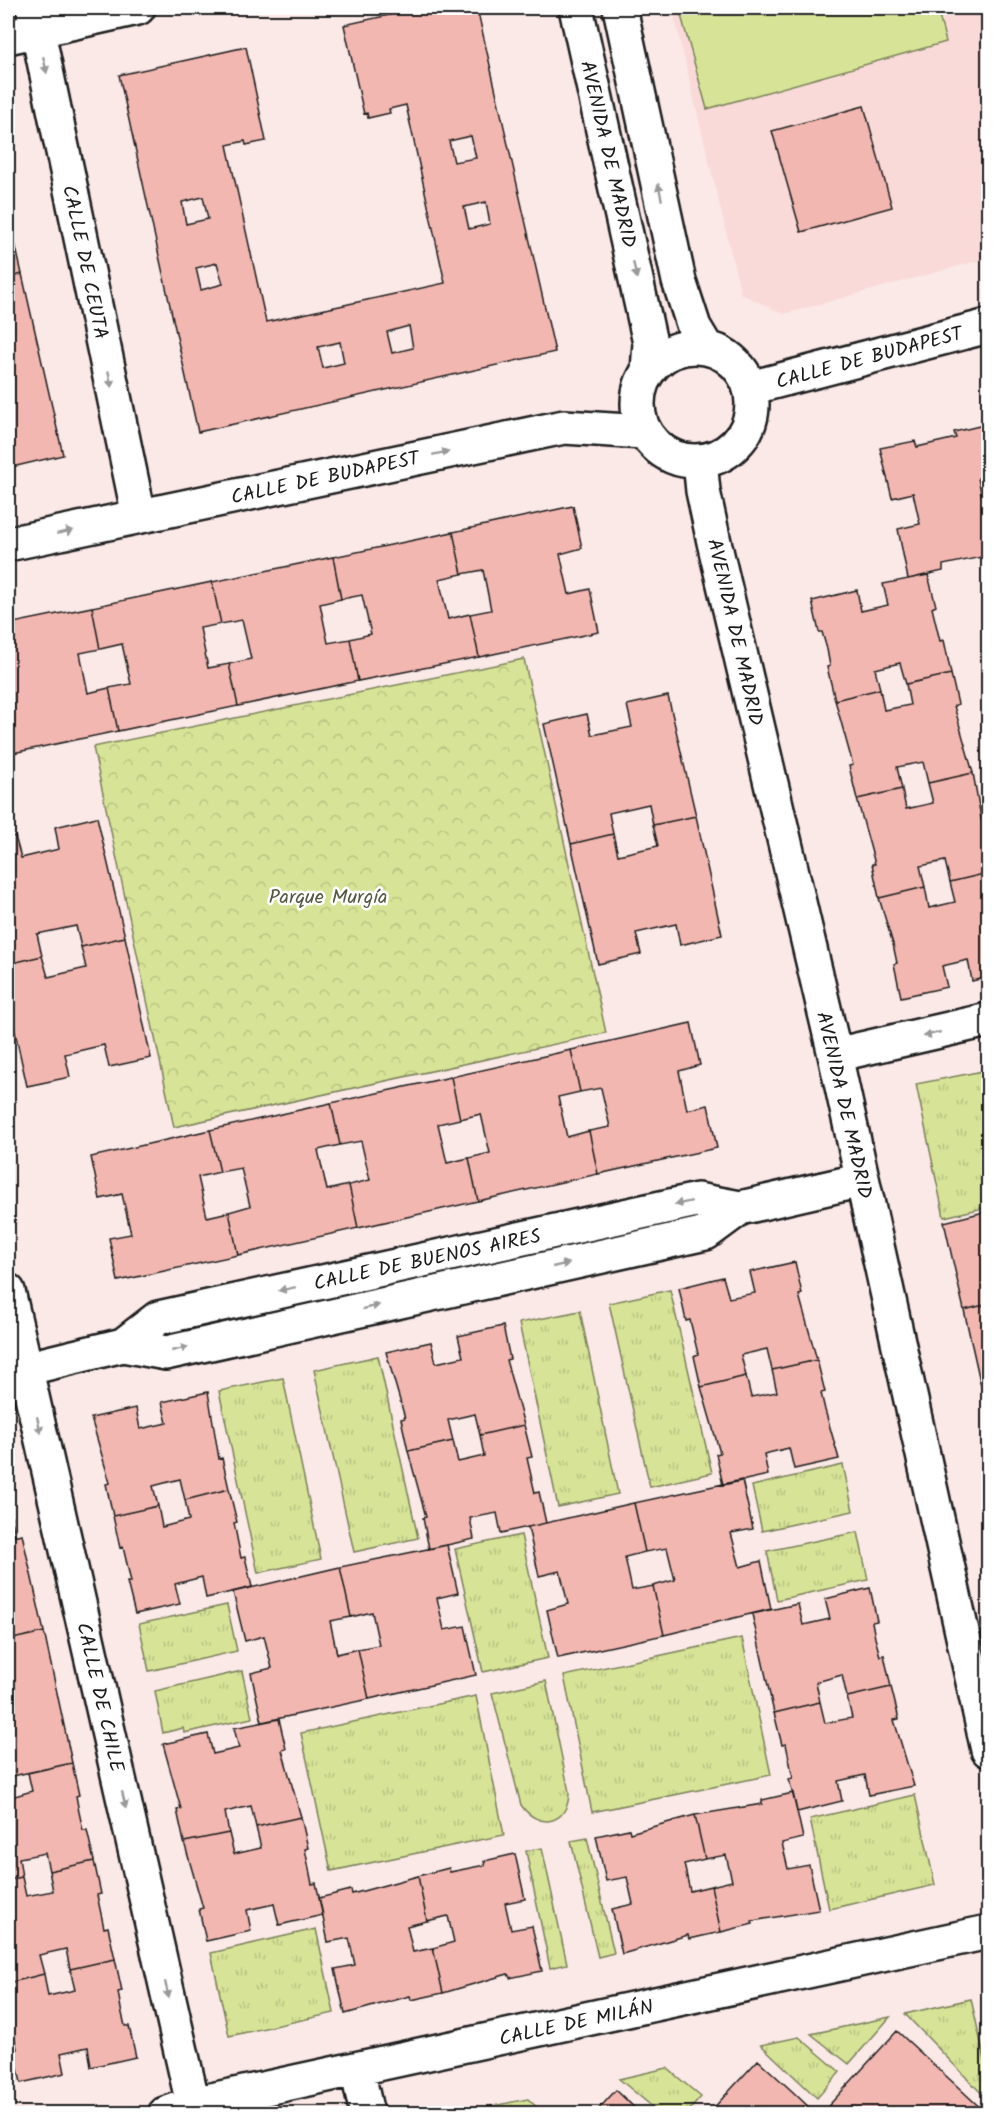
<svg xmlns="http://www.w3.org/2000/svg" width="996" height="2121" font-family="Kalam,sans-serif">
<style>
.built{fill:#f9dad8}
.grass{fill:url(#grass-tufts);stroke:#7a805a;stroke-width:1.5}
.forest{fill:url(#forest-crowns);stroke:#7a805a;stroke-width:1.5}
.garden{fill:#d7e497;stroke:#7a805a;stroke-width:1.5}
.building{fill:#f3b7b1;stroke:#1c1c1c;stroke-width:1.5;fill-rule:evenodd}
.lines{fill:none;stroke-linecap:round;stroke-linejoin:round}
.minor-casing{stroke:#1c1c1c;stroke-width:38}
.minor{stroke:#fff;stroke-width:33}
.oneway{fill:#999}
.labels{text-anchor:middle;stroke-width:5;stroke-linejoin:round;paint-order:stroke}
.street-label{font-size:20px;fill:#1c1c1c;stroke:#fff}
.park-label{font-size:20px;fill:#545841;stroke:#fff}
</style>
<defs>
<pattern id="grass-tufts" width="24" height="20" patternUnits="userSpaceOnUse" patternTransform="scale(1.5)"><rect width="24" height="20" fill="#d7e497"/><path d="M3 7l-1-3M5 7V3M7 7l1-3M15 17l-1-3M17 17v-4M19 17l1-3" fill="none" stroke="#b8c382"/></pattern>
<pattern id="forest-crowns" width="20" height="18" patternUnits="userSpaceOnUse" patternTransform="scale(1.5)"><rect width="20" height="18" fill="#d7e497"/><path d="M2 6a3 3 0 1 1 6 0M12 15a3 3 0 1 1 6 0" fill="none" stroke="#b8c382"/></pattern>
</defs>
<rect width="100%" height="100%" fill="#fbe9e8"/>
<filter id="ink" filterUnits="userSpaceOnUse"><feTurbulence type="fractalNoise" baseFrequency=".0167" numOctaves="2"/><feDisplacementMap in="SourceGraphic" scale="12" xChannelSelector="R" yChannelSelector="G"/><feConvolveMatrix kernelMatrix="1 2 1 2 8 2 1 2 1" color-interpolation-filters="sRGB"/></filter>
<g filter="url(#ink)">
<path class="built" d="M672,8h316v250l-204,56 -43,-20z"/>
<path class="grass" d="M988,1070v137l-44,10 -28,-133z
M670,1290l42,183 -62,14 -41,-184z
M580,1311l38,183 -60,13 -39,-184z
M378,1356l40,182 -64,14 -40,-182z
M283,1378l38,181 -63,14 -39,-182z
M843,1465l10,46 -91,20 -10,-45z
M858,1532l10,48 -91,20 -10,-49z
M521,1535l27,123 -65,14 -28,-123z
M227,1605l10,46 -88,20 -10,-47z
M742,1638l29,137 -179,37 -28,-136z
M242,1671l10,47 -68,15 -1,-5 -20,5 -8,-42z
M546,1681l23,111c0,32 -30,39 -48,13l-29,-112z
M476,1696l28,139 -173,36 -30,-138z
M915,1795l20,90 -106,24 -19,-90z
M587,1838l27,115 -16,4 -27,-116z
M542,1848l25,116 -17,4 -24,-117z
M316,1929l18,84 -105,23 -18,-83z
M971,1999l17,75v26l-83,-86z
M890,2017l-41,47 -38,-30z
M799,2037l41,35 -23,26 -56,-53z
M667,2068l34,29 -14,16h-27l-41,-34z
M528,2099l15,14h-86z"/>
<path class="forest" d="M524,659l82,374 -432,94 -81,-380z"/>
<path class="garden" d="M679,8h258l9,34 -239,67z"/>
<path class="building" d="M421,8h56l78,344 -357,80 -79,-357 127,-28 20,94 -20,4 -1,-4 -18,4 39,177 179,-39 -39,-178 -17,4 1,4 -22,5 -1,-5 -3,1 -20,-89zM471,136l5,22 -22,4 -5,-21zM203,197l5,22 -22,5 -4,-22zM486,202l4,22 -21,5 -5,-22zM217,263l6,21 -22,6 -5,-22zM409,326l4,22 -21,5 -5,-21zM340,342l4,21 -21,5 -5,-21z
M864,106l28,101 -91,25 -29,-101z
M8,212l14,62 -14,4z
M22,274l41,181 -55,13v-190z
M988,424v52l-10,2 7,32 3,-1v52l-5,2 -2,-6 -38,8v6l-35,8 -10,-50 22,-5 -7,-31 -21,5 -12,-50 35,-7 2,6 39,-9 -2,-6z
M573,506l9,42 -22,6 9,40 21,-5 9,43 -120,25 -9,-43 21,-4 -8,-40 -21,4 -9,-42z
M453,532l9,42 -23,5 9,40 22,-5 9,43 -121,24 -8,-42 21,-5 -9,-39 -21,4 -8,-42z
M333,557l8,42 -21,5 8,39 22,-4 8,42 -120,25 -9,-42 22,-5 -9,-39 -21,4 -9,-42z
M928,575l8,31 -4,2 8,33 4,-1 7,34 -45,10 -6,-21 -25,6 5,20 -45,11 -8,-33 3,-1 -3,-17 -5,-17h-3l-7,-31 45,-11 4,21 27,-6 -5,-21z
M212,582l9,42 -21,4 8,40 21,-4 9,42 -120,25 -9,-43 22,-4 -9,-40 -22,5 -8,-42z
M92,607l8,42 -20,4 8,40 21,-5 9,43 -110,23v-44l2,-1 -2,-11v-74z
M951,674l7,30 -4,2 19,67 -45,10 -5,-21 -26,5 5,22 -45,10 -8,-33 4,-1 -18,-65 45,-11 4,21 26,-5 -4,-21z
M668,696l28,120 -43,9 -4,-21 -40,9 4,21 -42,10 -27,-120 43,-10 5,21 40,-8 -5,-22z
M973,773l12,67 3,-2v35l-38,9 -5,-21 -25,5 5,21 -46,11 -7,-34h3l-18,-65 45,-10 4,20 27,-6 -5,-20z
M696,816l26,119 -42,10 -4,-21 -40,9 5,21 -43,10 -27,-120 42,-10 5,21 40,-9 -5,-21z
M97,817l28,120 -44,10 -5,-21 -39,8 5,22 -34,8v-126l7,-2 6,22 38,-9 -4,-22z
M988,873v104l-16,4 -4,-21 -26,6 5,21 -46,10 -7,-33 3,-1 -4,-19 -14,-46 46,-11 4,21 26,-6 -5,-20z
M125,937l26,121 -42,9 -5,-22 -39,9 5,23 -43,9 -19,-86v-36l34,-8 6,21 38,-9 -5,-21z
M691,1023l9,42 -21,6 8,39 21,-5 9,43 -119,26 -9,-43 21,-4 -9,-39 -21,4 -9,-42z
M571,1050l9,42 -22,5 9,40 22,-6 9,43 -120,27 -9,-43 21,-5 -9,-39 -21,5 -9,-42z
M451,1077l9,42 -22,5 9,39 22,-5 9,43 -120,27 -9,-43 21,-5 -9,-39 -21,4 -9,-42z
M331,1103l9,42 -22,5 9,40 22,-5 9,43 -120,27 -9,-43 21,-6 -9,-38 -21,4 -10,-42z
M210,1130l10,42 -22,5 9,40 22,-5 9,43 -120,26 -9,-43 22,-4 -9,-40 -22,5 -9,-42z
M988,1211v93l-24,6 -20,-88z
M795,1262l7,32 -3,1 18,65 -45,10 -5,-21 -26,6 5,21 -45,11 -7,-31 4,-2 -8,-34 -4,1 -7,-33 44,-11 6,21 26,-5 -5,-21z
M988,1304v94l-4,1 -20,-89z
M503,1326l7,33 -4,1 18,65 -44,10 -5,-21 -27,6 5,21 -45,10 -7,-32 4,-1 -19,-66 45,-10 5,21 27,-6 -5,-21z
M817,1360l8,32 -4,1 4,17 14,49 -45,10 -5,-21 -25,6 4,21 -45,10 -7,-31 4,-1 -19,-66 45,-11 5,21 26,-5 -5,-22z
M208,1392l11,67 3,-1 7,31 -44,11 -5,-21 -27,7 5,20 -45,10 -7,-32 4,-1 -19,-65 45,-10 4,21 27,-6 -5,-21z
M524,1425l8,32 -5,1 8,35 4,-1 7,31 -45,10 -4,-20 -27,5 4,21 -45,10 -6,-31 3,-1 -18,-66 45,-10 5,21 26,-6 -4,-21z
M742,1480l11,49 -22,4 9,34 21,-6 10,48 -107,26 -11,-49 22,-6 -8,-32 -22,4 -11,-49z
M229,1489l8,33 -3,1 7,35 4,-1 7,30 -46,11 -4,-21 -27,7 5,20 -45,10 -8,-32h4l-4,-18 -4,-17 -3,1 -7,-32 45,-10 4,21 27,-7 -4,-20z
M8,1500l7,35 -7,2z
M634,1503l11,49 -20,5 7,33 21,-4 11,49 -106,23 -11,-48 21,-6 -8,-33 -21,5 -11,-49z
M22,1534l22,98 -36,8v-103z
M447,1545l11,48 -21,5 7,32 21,-4 11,49 -107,24 -11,-50 21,-4 -7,-33 -21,5 -11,-50z
M340,1567l11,50 -21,4 7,33 21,-5 11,50 -107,23 -11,-49 21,-5 -8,-32 -19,5 -12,-49z
M870,1588l7,33 -5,1 3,16 5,18 4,-1 7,32 -44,10 -5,-22 -26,7 4,20 -46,11 -22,-99 46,-10 5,21 27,-6 -5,-20z
M44,1632l28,131 -64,14v-137z
M891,1687l8,32 -5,1 20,66 -45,9 -4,-20 -27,6 4,20 -45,11 -8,-33 4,-1 -7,-34 -4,1 -8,-32 46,-11 5,21 27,-5 -5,-21z
M279,1719l7,30 -4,1 19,67 -45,10 -5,-21 -26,6 4,21 -45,9 -7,-32 4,-1 -18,-65 45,-10 5,20 26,-6 -5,-20z
M72,1763l7,32 -3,1 3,16 4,18h4l7,31 -45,10 -4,-18 -26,5 3,19 -14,3v-82l24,-7 -4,-18z
M793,1793l10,45 -21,5 6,26 21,-4 10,45 -67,11 1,3 -32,8 -10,-46 21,-5 -6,-26 -21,4 -10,-44 67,-11v-4z
M695,1815l10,44 -21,5 6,27 21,-5 10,46 -32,7 -1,-4 -66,19 -10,-45 21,-5 -6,-27 -21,4 -10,-45 33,-7 1,4z
M301,1817l7,31 -3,1 7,35 4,-1 7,32 -44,10 -5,-21 -27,6 4,21 -45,10 -7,-32 4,-1 -19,-66 45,-9 5,21 27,-6 -5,-21z
M515,1854l10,45 -20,4 6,27 21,-4 10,45 -32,7 -2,-4 -65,19 -10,-45 21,-6 -6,-26 -21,5 -9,-45 31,-8 1,4 35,-7 -1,-4z
M94,1861l7,33 -4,1 7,33 4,-1 7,32 -45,10 -4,-20 -27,6 5,19 -36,9v-103l14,-3 4,19 27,-5 -4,-20z
M418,1876l9,45 -20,5 6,26 20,-4 10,45 -32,7 -1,-4 -65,18 -10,-45 20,-4 -6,-27 -21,4 -9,-44 32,-8 1,4z
M115,1959l7,32 -4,1 3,17 4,17h4l7,31 -45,10 -3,-20 -27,6 4,20 -44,10 -7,-32 3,-2 -7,-33 -2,1v-34l36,-9 4,22 27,-6 -5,-21z
M897,2031l61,56 29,27h-166z
M758,2060l34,31 24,23h-108z
M616,2090l25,24h-47z"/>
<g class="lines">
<g class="minor-casing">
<path id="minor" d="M33,8l106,508
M576,8l74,335 -2,28
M620,8l59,273 15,46 12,20
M8,37l130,-29
M638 404a57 57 0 1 1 114 0a57 57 0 1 1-114 0Z
M750,388l238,-62
M700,461l3,30 11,51 121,513 153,695
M8,544l556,-117 80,5
M835,1055l153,-35
M8,1291l185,813
M123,1345l43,8 540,-120 34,-25 122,-28
M8,1373l115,-28 35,-27 539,-118 43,8
M357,2069l10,45
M165,2114l28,-10 795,-172"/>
</g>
<use href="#minor" class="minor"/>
</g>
<defs><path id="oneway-solid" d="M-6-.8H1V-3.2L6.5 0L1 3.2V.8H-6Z" transform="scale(1.5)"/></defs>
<g class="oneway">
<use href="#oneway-solid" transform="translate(45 65) rotate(78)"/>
<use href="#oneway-solid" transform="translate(660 192) rotate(-102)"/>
<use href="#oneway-solid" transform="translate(635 270) rotate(77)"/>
<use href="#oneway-solid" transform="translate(110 379) rotate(78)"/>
<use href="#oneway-solid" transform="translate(441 453) rotate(-12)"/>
<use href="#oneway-solid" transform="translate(65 532) rotate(-12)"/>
<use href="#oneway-solid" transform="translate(932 1034) rotate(167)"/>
<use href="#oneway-solid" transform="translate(683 1203) rotate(168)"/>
<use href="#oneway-solid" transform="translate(561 1265) rotate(-13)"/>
<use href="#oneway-solid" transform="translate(287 1289) rotate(168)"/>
<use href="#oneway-solid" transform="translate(371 1307) rotate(-13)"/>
<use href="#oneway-solid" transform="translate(180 1349) rotate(-13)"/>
<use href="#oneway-solid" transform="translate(39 1425) rotate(77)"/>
<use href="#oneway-solid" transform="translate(124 1800) rotate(77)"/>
<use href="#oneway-solid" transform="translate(167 1990) rotate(77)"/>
</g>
</g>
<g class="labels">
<g class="street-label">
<text transform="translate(609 154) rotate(77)" y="7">AVENIDA DE MADRID</text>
<text transform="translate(86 262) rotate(78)" y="7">CALLE DE CEUTA</text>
<text transform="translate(869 357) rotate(-15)" y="7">CALLE DE BUDAPEST</text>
<text transform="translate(325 477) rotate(-12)" y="7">CALLE DE BUDAPEST</text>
<text transform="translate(736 632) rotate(77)" y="7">AVENIDA DE MADRID</text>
<text transform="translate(845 1105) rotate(77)" y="7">AVENIDA DE MADRID</text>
<text transform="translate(427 1259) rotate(-12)" y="7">CALLE DE BUENOS AIRES</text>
<text transform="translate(101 1697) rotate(77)" y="7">CALLE DE CHILE</text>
<text transform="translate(576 2022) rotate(-12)" y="7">CALLE DE MILÁN</text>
</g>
<g class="park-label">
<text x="328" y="903">Parque Murgía</text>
</g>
</g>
<rect width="996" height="2121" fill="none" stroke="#fff" stroke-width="30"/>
<rect x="15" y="15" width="966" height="2091" fill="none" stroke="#1c1c1c" stroke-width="2" filter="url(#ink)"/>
</svg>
